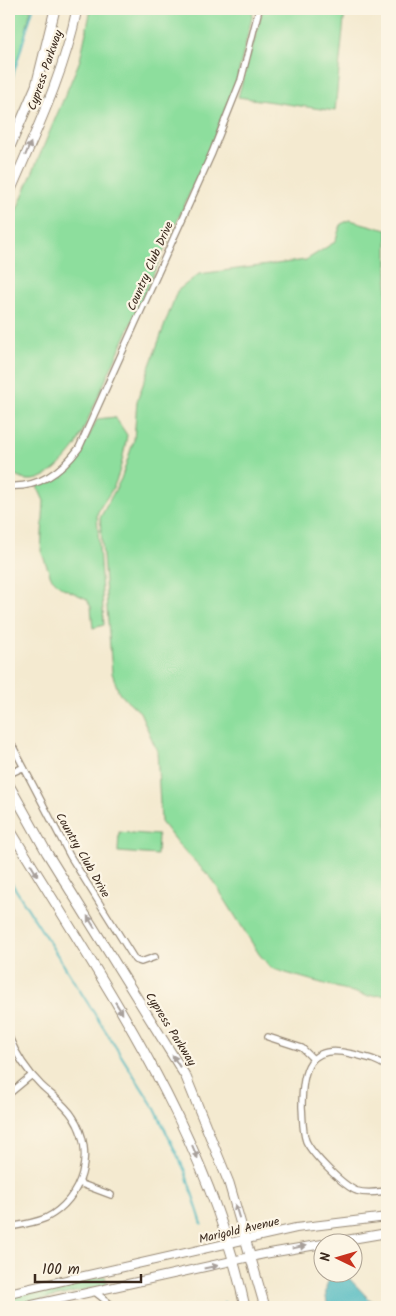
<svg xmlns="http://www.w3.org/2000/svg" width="396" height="1316" font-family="Kalam,sans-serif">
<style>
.green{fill:#8dde9d;stroke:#64845e}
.water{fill:#48b7bf;stroke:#42706e}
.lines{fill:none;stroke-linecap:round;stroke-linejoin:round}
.stream{stroke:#48b7bf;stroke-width:2}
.street-casing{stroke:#988a77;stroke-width:8}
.secondary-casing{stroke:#988a77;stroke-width:10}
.primary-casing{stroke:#988a77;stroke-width:11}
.street{stroke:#fff;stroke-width:5.5}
.secondary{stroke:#fff;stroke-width:8}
.primary{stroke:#fff;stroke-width:9}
.oneway{fill:#a79f9a}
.labels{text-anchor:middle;stroke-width:4.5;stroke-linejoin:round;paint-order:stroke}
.street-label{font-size:12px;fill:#3b2a1e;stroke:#fcf5e5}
</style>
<rect width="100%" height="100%" fill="#fcf5e5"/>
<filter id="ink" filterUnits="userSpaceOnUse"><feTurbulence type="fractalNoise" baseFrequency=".02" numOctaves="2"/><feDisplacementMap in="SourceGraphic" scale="10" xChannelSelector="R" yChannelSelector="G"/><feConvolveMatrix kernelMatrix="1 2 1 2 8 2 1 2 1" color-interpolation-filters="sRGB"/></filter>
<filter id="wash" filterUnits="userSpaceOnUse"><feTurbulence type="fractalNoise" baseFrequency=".0096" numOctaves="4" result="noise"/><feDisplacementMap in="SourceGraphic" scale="20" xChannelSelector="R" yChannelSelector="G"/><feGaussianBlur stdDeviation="1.12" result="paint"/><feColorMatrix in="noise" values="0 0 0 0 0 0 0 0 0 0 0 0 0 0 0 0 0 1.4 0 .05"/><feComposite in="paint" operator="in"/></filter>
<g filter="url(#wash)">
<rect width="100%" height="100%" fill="#f4ead0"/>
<path class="green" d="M9,9h22l-9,38 -13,37z
M91,9h163l-17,70 -30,76 -131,291c-11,14 -29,36 -48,34 -6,0 -14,-5 -19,-7v-245l71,-168z
M263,9h82l-10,102 -97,-14z
M350,220l37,10v765l-20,1 -81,-23 -15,-5 -12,-14 -47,-75 -34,-35 -17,-22 -4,-71 -17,-39 -21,-19 -7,-20 -12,-155 21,-39 13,-39 3,-39 40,-110 22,-17 107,-14 29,-18 6,-18z
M115,417l12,18c-3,17 -6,35 -13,51 -5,10 -13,18 -17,28l7,111 -11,3 -2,-21 -4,-8 -26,-12 -10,-10 -10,-26 3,-50 -7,-15c33,-9 47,-38 60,-67z
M119,832l39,3 -1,20 -39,-3z
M105,1276l2,9 -98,22v-10z"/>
<path class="water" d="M336,1274h9l24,25 14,8h-55c-3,-12 -5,-26 8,-33z"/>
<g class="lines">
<path class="stream" d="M9,89l24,-80
M9,879l146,230 30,62 17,53
M224,1302l1,5"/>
</g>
</g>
<g filter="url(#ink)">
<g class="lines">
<g class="street-casing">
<path id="street" d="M9,486c30,2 53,-15 70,-38l133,-295 29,-73 18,-71
M9,739l61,117 65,104 6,2 14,-5
M9,774l13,-6
M9,1037c7,17 18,34 32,48 10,10 24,19 32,32 23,35 10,82 -27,101 -12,5 -25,7 -37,9
M268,1037l34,11 11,11
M387,1067c-10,-8 -23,-10 -35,-13 -44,-11 -50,16 -50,53 1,11 0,23 4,34 6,13 37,45 51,50 10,3 20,1 30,0
M9,1094l23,-19
M79,1183l32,12
M95,1292l19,15"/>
</g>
<g class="secondary-casing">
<path id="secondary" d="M9,1293l287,-65 91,-11
M23,1307l241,-53 123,-21"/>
</g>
<g class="primary-casing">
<path id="primary" d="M9,149l27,-63 19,-77
M9,194c26,-61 55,-120 68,-185
M9,785l38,68 139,224 43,106 36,124
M9,828c93,153 198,301 236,479"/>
</g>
<use href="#street" class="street"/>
<use href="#secondary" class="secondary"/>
<use href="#primary" class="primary"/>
</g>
<defs><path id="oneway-solid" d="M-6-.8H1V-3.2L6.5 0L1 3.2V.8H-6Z" transform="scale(1.25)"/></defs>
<g class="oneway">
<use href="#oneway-solid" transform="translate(28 149) rotate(-67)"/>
<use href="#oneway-solid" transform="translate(34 870) rotate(59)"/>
<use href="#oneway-solid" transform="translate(91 922) rotate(-122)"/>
<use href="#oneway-solid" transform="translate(119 1008) rotate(58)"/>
<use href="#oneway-solid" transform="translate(176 1061) rotate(-122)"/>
<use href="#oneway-solid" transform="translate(195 1152) rotate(67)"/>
<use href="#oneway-solid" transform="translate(237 1211) rotate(-107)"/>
<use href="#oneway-solid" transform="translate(299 1247) rotate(-11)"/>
<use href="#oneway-solid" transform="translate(211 1267) rotate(-12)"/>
</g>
</g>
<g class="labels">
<g class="street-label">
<text transform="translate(45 70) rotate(-71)" y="4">Cypress Parkway</text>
<text transform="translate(150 266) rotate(-66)" y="4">Country Club Drive</text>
<text transform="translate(83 855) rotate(60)" y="4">Country Club Drive</text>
<text transform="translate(171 1029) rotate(58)" y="4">Cypress Parkway</text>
<text transform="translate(239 1230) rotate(-13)" y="4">Marigold Avenue</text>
</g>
</g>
<rect width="396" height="1316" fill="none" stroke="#fcf5e5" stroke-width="30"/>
<g transform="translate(338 1258) rotate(275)"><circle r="24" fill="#fcf5e5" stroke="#afa495"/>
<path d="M0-4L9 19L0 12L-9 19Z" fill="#c8321e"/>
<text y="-8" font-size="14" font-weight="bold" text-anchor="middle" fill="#3b2a1e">N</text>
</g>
<path d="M35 1274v8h106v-8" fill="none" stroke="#3b2a1e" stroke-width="2.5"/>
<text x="42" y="1274" font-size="15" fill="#3b2a1e" stroke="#fcf5e5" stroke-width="4" paint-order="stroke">100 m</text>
</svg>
